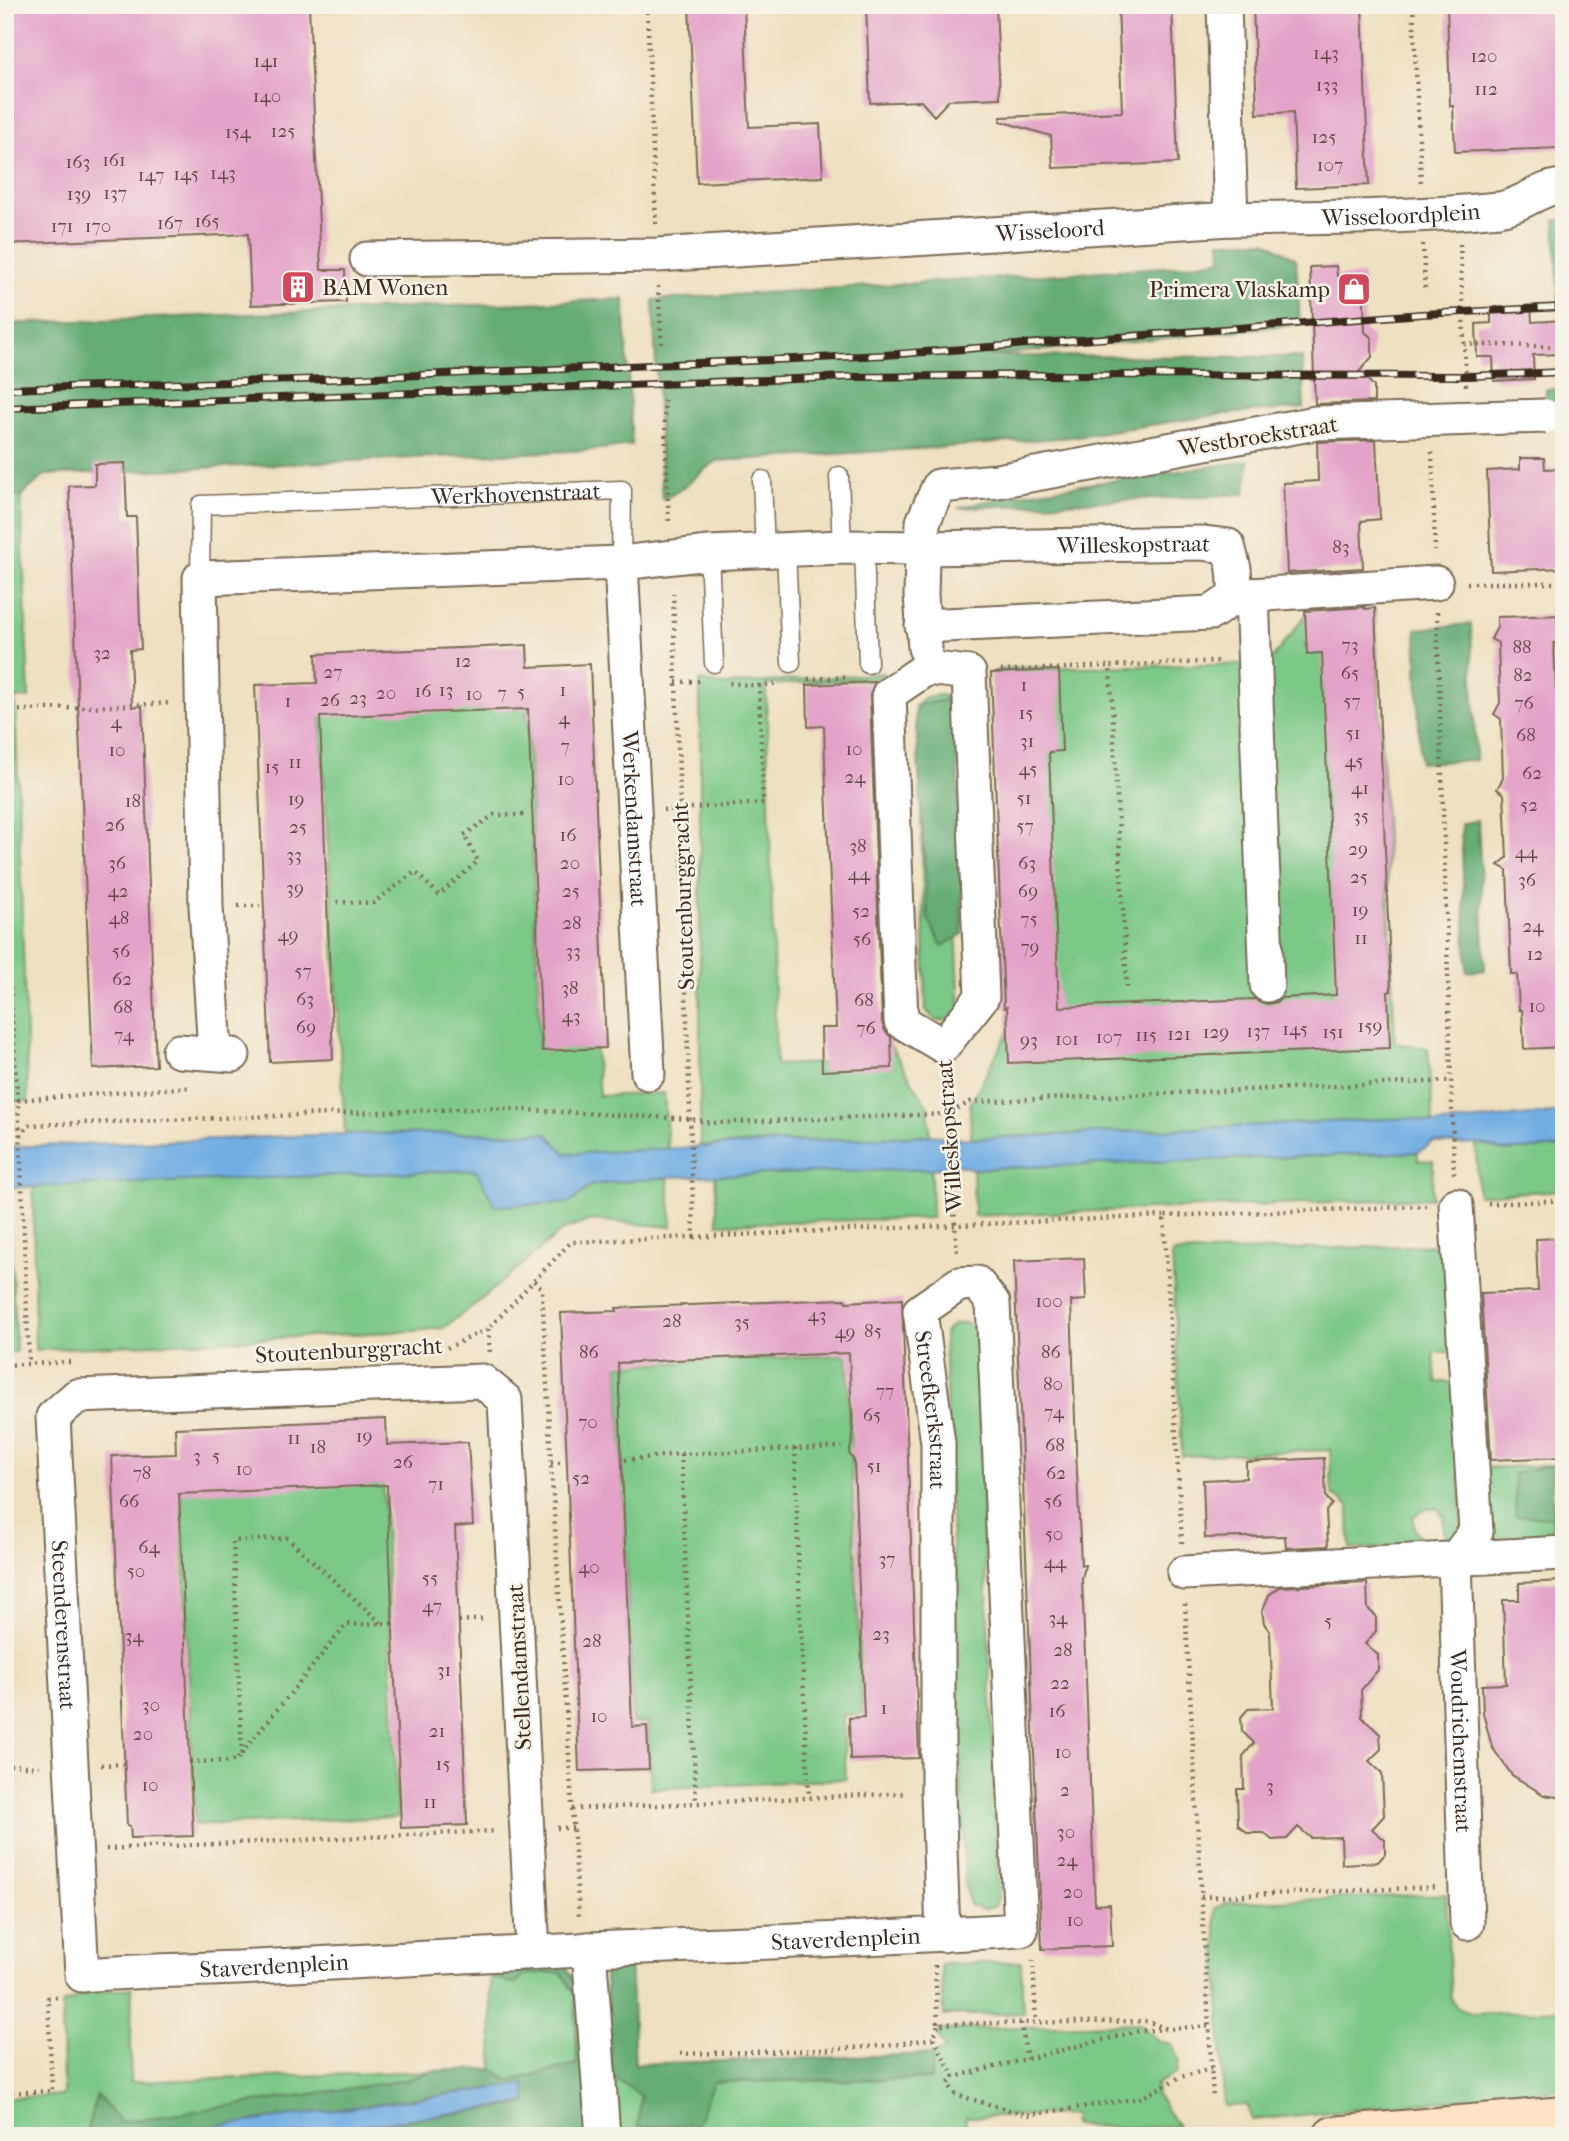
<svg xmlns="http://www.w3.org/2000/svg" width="1569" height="2141" font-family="'IM FELL French Canon',serif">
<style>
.green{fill:#7cc887;stroke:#5c7952;stroke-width:2}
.forest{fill:#65ac74;stroke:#506b49;stroke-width:2}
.water{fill:#71ade3;stroke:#566c80;stroke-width:2}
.building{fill:#e3a2c7}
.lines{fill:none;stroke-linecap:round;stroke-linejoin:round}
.lane-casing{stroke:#7a6a57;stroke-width:21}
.street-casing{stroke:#7a6a57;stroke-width:37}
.secondary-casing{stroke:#7a6a57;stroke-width:42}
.path{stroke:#7a6a57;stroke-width:4.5;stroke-dasharray:2 5;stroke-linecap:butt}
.lane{stroke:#fff;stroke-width:18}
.street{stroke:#fff;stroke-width:33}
.secondary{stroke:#fee4c6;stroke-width:38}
.rail-casing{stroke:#3b2a1e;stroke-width:8}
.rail{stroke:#f7f3e8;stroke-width:5;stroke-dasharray:16;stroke-linecap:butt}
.street-bridge-casing{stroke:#7a6a57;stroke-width:37;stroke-linecap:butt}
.street-bridge{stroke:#fff;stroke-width:33}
.labels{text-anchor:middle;stroke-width:5;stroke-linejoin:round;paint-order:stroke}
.number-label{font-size:19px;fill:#654848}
.street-label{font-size:23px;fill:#3b2a1e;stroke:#f7f3e8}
.poi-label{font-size:23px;fill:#3b2a1e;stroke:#f7f3e8;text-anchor:start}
</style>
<rect width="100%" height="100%" fill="#f7f3e8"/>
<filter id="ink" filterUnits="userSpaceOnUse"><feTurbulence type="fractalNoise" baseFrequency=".0143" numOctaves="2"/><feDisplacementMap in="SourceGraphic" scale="14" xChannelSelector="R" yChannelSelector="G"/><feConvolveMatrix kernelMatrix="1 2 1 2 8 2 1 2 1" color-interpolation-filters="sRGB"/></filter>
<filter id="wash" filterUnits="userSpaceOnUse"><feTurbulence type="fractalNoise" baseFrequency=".00686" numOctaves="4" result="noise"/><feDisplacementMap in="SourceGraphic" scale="28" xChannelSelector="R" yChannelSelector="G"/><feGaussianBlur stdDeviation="1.57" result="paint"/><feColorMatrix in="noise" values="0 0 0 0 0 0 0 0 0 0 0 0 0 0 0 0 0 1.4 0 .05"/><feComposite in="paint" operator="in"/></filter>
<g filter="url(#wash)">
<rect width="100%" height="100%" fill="#eee0c0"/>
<path class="green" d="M5,495l16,1 8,202h-14l13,403 -23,1z
M1375,609l20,434 33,5 5,76 -22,-6 -440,21 -1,-34 39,-75 -13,-359 15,-3 257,-4 40,-52z
M884,673l-10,6 -108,6 10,380 113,-5v-17l39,64 2,28 -230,11v-465l23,4z
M939,695l6,1 15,316 -12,8 -13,1 -9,-11 -8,-305 6,-7z
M527,703l13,343 55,-2 4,52 65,-3 4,56 -102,5 -20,-21 -201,1 -25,-423z
M1476,1144h7l19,7 62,-4v43l-86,5z
M1418,1152v8l15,1 -1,37 -458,18 -1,-47z
M931,1169l1,49 -214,6 -3,-49z
M477,1170l18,36 74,-3 23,-18 76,-8 4,50 -80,-7 -29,10 -85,72 -35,26 -30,3 -378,19 -2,-164z
M5,1202l4,13 7,137h-11z
M1438,1245l11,1 4,106h-19l2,30h18l8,144 -17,20 -2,-31 -6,-7 -15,2 -9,7 2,12 11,18 -76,2 -1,-43 -17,-12 -2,-44 -148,6 -10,-203z
M966,1323l10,6 23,568 -5,10 -11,3 -13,-5 -5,-20 -21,-551 9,-10z
M847,1355l15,359 -19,1 3,64 -195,10 -3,-66h-15l-15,-358z
M1552,1465l-38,8 2,42 37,2 -3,19 -67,3 -2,-71z
M383,1480l15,337 -203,8 -14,-336z
M1446,1894l5,104 6,10 16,6 91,-4v79l-313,31 -3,-15 -24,1 -9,-198 11,-5z
M1021,1962l2,51 -79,3 -3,-52z
M560,1971l15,23 3,70 -69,17 -16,-12 -3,-91 25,5 11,-9z
M132,1988l-2,94 302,-11 -25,9 -287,42 -23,-27 -12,41h-80v-38l58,-3 -1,-91 27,-11z
M1139,2023l19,18 13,3 8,16 -2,13 -21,11 1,12 21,30 -50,2 -55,-3 1,-11 -108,3 -1,14 -16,5h-333l-4,-60 29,20 71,-14 218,-3 3,-25 12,-5 -7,-12 2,-7z"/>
<path class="forest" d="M1555,220h9v83h-5z
M1220,241h46l30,18 4,65 -313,32 315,1 2,51 -80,6 -154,23 -135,11 -218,13c-20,11 -33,31 -55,38l-9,-199 529,-34 40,-7z
M624,299l8,146 -41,5 -546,25 -24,21 -16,-1v-171z
M1546,389h18v14l-19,-1z
M1249,461l-4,33 -287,14 54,-13z
M1471,624l5,136 -56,3 -4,-134z
M955,698l8,236 -21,12 -14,-27 -13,-213z
M1478,820l7,150 -18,2 -6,-148z
M1552,1465l1,52 -37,-1 -2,-43z
M630,1961l5,103 298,-10 -2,25 -218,3 -16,42 -59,3 3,-31 -29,-20 -8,-114z
M566,1966l17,31 5,137 -14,2h-290l241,-32v-20l-379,52h-61l12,-41 23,27 287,-42 25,-9 61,-2 16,12 68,-17 -2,-70 -14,-22 -35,2 -11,9 -25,-5v-8z"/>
<path class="water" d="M1564,1112v35l-62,4 -19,-7 -22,1 -27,-3 -16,10 -445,17 -13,-4 -29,4 -263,8 -76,8 -23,18 -74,3 -19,-36 -471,18v-40l6,-1 334,-13 201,-1 20,21 364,-19 41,4 440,-21 22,6z
M525,2084l1,19 -242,33h-138z"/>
<g id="blocks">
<path class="building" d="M5,5h304l12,265h24l1,32 -95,3 -3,-71 -243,10z
M689,5h55l5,122 71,-3 3,53 -126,6z
M866,5h130l4,93 -51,2 -15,16 -13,-15 -51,2z
M1118,5h54l6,158 -125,5 -2,-32 -51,-15 1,-4 121,-5z
M1253,5h109l7,180 -73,3 -3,-76 -36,2z
M1447,5h117v143l-109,4 -2,-46h-3z
M1336,266l1,10 26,-1 2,57 7,6v19l-13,15 15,14v16l-59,2 -5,-137z
M1531,306l1,16 32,-2v34l-31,1 1,24 -40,2 -1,-24h-16l-1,-33 15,-1v-15z
M1376,440l4,79 -19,2 2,47 -76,5 -4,-90 35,-2 -1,-39z
M1520,458h24l1,11 19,-1v100l-73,3 -4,-100 33,-2z
M125,463l2,54h9l5,132 -11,1 2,57 10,-1 14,360 -63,3 -24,-583 26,-1v-21z
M1365,607v2l10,-1 16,383 -3,1 2,56 -381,15 -2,-56 -3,1 -13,-335 68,-3 3,81 -13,1 10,255 196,-8 4,3 9,2 9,-2 4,-4 55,-3 -14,-342 -15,1 -2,-43z
M1564,615v28h-10l2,48h8v28h-7l1,48 6,-1v28h-4l2,49h2v204l-40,2 -2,-39h-3l-2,-36h-6l-4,-104 -9,-5 9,-7 -3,-64 -7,-5 6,-11 -2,-59 -7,-5 6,-11 -2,-60 -7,-4 6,-12v-10z
M527,645l1,22 62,-3 16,384 -64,3 -14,-342 -138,5 -70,3 13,342 -63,3 -15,-377 62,-2 -1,-29z
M875,682l-5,13 12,327 3,9 6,6 1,31 -70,3 -1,-43h15l-11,-265 -1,-37 -16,1 -1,-42z
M1564,1238v219l-73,3 -10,-167 57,-2 -2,-52z
M1084,1258l2,42 -15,1 5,148 5,116h4l-3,14 13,326 15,-1 2,42 -70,3 -28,-688z
M845,1299l1,3 56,-3 17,459 -69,2 -1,-42 15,-1 -10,-256 -5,-8 4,-15 -4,-85 -154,6 -77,4 14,364 15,-1 2,43 -70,2 -18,-458 56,-2 -1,-3z
M386,1419l1,26 81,-3 5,83 -18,2 12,298 -66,3 -14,-343 -208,9 14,342 -62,2 -1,-12h-3l-15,-370 64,-2 -1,-26z
M1324,1458l2,39 6,7 -6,7 2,35 -42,2 -1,-12 -80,2 -2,-58 43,-2v-16z
M1564,1581v217l-20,-3 -32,-20 -20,-28 -9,-34 -1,-28 24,-1 -3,-84h16v-17z
M1367,1583l1,26 8,7v15l-11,13 13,11v15l-17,20 1,27 18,17 1,15 -12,12 13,12 2,43 -12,13 13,11v14l-7,8 -36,2 -1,-27 -30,1 -13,-11 -11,12 -15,1 -8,-7h-16l-10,-8 -1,-36h7l-1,-33 11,-13 -12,-12 -1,-14 7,-8 25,-1 -3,-76 -6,-9 -2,-12 7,-16 11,-8z"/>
</g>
</g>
<g filter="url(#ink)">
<use href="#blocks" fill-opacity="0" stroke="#7a6a57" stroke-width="2"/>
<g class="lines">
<g class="lane-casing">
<g id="lane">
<path d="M839,476l3,71"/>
<path d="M762,480l3,71"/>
<path d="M864,547l4,117"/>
<path d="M786,550l5,113"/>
<path d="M709,553l5,110"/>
<path id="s1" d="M200,578l1,-73 421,-15 -1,73"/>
</g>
</g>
<g class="street-casing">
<g id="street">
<path id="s2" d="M1231,219c89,-2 179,-1 268,-10 23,-3 41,-22 65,-23"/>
<path id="s3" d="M367,259l290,-4 574,-36 -7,-214"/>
<path id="s4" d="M621,563l27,510"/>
<path d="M1252,595l15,390"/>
<path d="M1236,596l200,-13"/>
<path d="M925,648l-4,-53 2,-73 16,-36 58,-5 319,-58"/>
<path d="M927,668l42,5 13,324 -39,49 -42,-25 -12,-327z"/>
<path d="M179,1051l54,4"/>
<path id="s5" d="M215,1053l-9,-147 -6,-328 421,-15 88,-10 133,-6 80,1 280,-5 26,3 6,23 2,27 -25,17 -289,13"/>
<path id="s6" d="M1456,1205l20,327 -21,27 12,364"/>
<path d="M1184,1573l380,-20"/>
<path d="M589,1949l14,187"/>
<path id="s7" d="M533,1952l-28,-552 -23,-19 -405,15 -24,21 29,558c52,-4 104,-5 156,-7 114,-7 228,-13 342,-18l9,-1c144,-5 288,-11 432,-19l-28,-627 -16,-20 -18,1 -39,27 18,132v349l5,143"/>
</g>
</g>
<g class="secondary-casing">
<path id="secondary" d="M1333,2136l231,-20"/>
</g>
<path class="path" d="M647,5l9,220
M1413,5l8,178
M1423,244l2,47
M1460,244l6,142
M658,286l4,60
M1464,344l100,3
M664,400l5,125
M1432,452l3,99
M1467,583h97
M1437,612l17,562
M1001,671l109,-5
M808,679l41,-2
M676,682l24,-1
M759,686l20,-3
M5,711l167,-8
M663,810l100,-7 -4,-117 -30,-3
M337,902l36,1 42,-31 24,23 39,-34 -14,-26 30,-20h34
M238,906h22
M5,910l15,226 9,228
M1127,987l-17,-321 112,-5
M945,1075l12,180
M18,1100l173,-13
M20,1136l9,-11 460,-17 202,11 21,4 235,-9 23,-12 480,-21
M1488,1204l76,-4
M694,1237l470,-21
M534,1281l8,8 9,174 28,455
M488,1329l2,23
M447,1348l41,-19 83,-87 123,-5 -21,-647
M5,1365l66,-3
M795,1448l5,166 9,184
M681,1454l15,349
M625,1460l56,-6 161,-7
M551,1463h12
M1182,1543l-18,-327 262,-10
M1185,1604l28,494
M459,1621l25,-2
M381,1623l-94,-85 -54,3 9,212 104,-128 47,-2
M190,1762l46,-1 6,-8
M10,1765l29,2
M101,1765l23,-1
M572,1809l335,-16
M557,1828h17
M106,1849l390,-18
M1201,1897l234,-10
M1033,1960l3,62
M935,1965l3,59
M1021,2023l6,36
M1166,2029l-27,2 -185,46 -6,7 8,10 11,4 60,17 114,-17 39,-21 31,-8
M934,2038l20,39
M680,2054l142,-4 70,-5 42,-7 4,-14 209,-3 20,8 41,-3
M5,2093l47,-2 -4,-93 11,-1"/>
<use href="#lane" class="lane"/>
<use href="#street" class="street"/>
<use href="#secondary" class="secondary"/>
<g class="rail-casing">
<path id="rail" d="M5,389l324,-10 556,-24 537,-41 142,-7
M5,408l845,-31 189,-2 430,1 95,-4"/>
</g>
<use href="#rail" class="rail"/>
<g class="street-bridge-casing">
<path id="street-bridge" d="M1316,423l229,-7"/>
</g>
<use href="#street-bridge" class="street-bridge"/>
</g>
</g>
<defs>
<g id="building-square" transform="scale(1.75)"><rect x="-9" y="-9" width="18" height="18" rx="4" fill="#d1495b" stroke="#f7f3e8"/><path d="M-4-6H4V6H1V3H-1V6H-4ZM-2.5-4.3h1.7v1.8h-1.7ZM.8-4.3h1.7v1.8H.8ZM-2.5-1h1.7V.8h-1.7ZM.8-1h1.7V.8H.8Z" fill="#fff"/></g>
<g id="shop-square" transform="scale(1.75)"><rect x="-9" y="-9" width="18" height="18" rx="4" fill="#d1495b" stroke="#f7f3e8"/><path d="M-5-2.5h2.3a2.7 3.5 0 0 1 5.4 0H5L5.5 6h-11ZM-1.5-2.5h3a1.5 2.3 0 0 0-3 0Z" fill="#fff"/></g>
</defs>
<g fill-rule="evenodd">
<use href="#building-square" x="298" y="287"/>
<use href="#shop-square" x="1354" y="289"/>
</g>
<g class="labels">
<g class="number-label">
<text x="1326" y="59">143</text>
<text x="1484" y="62">120</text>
<text x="266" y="67">141</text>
<text x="1327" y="91">133</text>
<text x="1486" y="95">112</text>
<text x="267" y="102">140</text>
<text x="283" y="137">125</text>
<text x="238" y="138">154</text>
<text x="1324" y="143">125</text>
<text x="114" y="166">161</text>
<text x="78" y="168">163</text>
<text x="1330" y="171">107</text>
<text x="223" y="179">143</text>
<text x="186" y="180">145</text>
<text x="151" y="181">147</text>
<text x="115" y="199">137</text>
<text x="79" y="200">139</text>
<text x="207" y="227">165</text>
<text x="170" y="229">167</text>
<text x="62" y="232">171</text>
<text x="98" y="232">170</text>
<text x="1341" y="553">83</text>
<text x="1350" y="651">73</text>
<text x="1522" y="653">88</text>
<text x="102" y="659">32</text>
<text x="463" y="667">12</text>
<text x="333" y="678">27</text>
<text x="1350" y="679">65</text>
<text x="1523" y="681">82</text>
<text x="1024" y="691">1</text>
<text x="446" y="696">13</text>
<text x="563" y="696">1</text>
<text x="423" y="697">16</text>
<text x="521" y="698">5</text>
<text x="386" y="699">20</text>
<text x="502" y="699">7</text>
<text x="474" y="700">10</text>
<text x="358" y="704">23</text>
<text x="330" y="706">26</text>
<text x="288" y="707">1</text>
<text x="1352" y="707">57</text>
<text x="1524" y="709">76</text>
<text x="1026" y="719">15</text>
<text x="564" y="724">4</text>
<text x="116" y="728">4</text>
<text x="1353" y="739">51</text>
<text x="1526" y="741">68</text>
<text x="1027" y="747">31</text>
<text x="565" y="752">7</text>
<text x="854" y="755">10</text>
<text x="117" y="756">10</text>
<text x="1354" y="767">45</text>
<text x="295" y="768">11</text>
<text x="272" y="773">15</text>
<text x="1028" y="775">45</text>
<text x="1532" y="779">62</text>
<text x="855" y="783">24</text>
<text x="566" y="785">10</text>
<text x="1360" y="794">41</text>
<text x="1024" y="804">51</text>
<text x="296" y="805">19</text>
<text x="133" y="807">18</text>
<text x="1529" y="811">52</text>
<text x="1361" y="822">35</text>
<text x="115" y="831">26</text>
<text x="1025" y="832">57</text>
<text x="298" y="833">25</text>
<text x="568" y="841">16</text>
<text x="858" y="852">38</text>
<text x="1358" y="855">29</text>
<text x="1526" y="858">44</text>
<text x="294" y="861">33</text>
<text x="117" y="869">36</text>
<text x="570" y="869">20</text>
<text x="1027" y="869">63</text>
<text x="859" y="880">44</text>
<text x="1359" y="883">25</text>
<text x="1527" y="886">36</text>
<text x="295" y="894">39</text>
<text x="118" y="897">42</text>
<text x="571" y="897">25</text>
<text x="1028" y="897">69</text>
<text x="1360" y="916">19</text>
<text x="861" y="917">52</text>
<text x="119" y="924">48</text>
<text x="1029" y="925">75</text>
<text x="572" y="929">28</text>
<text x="1533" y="932">24</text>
<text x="288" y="941">49</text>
<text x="1361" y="944">11</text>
<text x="862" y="945">56</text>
<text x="1030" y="953">79</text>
<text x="121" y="957">56</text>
<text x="573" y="957">33</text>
<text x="1535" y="960">12</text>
<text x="303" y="977">57</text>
<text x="122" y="985">62</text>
<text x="570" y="994">38</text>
<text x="305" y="1005">63</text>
<text x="864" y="1006">68</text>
<text x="1537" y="1012">10</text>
<text x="123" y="1013">68</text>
<text x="571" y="1022">43</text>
<text x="1370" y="1032">159</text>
<text x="306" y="1033">69</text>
<text x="866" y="1034">76</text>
<text x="1295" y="1035">145</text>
<text x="1258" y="1037">137</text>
<text x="1216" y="1038">129</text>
<text x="1333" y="1038">151</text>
<text x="1179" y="1040">121</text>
<text x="124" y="1041">74</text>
<text x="1146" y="1041">115</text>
<text x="1109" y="1043">107</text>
<text x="1067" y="1045">101</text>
<text x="1029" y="1046">93</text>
<text x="1049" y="1307">100</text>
<text x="817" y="1321">43</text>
<text x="672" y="1327">28</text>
<text x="742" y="1328">35</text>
<text x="873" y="1337">85</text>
<text x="845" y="1338">49</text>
<text x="589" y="1358">86</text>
<text x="1051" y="1358">86</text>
<text x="1053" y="1390">80</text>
<text x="885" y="1397">77</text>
<text x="1054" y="1418">74</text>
<text x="872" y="1421">65</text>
<text x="588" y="1428">70</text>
<text x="364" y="1442">19</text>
<text x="294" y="1444">11</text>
<text x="1055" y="1451">68</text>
<text x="318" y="1453">18</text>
<text x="197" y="1462">3</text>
<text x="216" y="1462">5</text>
<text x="403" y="1468">26</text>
<text x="874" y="1472">51</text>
<text x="244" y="1475">10</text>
<text x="142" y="1479">78</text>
<text x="1056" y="1479">62</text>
<text x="581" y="1484">52</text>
<text x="436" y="1490">71</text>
<text x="129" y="1507">66</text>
<text x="1053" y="1507">56</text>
<text x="1054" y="1540">50</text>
<text x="149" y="1553">64</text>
<text x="887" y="1565">37</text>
<text x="1055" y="1568">44</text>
<text x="589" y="1573">40</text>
<text x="136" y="1577">50</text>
<text x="430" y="1584">55</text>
<text x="432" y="1612">47</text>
<text x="1058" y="1624">34</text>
<text x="1328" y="1627">5</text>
<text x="881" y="1640">23</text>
<text x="134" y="1642">34</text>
<text x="592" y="1647">28</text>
<text x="1063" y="1656">28</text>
<text x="444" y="1676">31</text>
<text x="1060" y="1689">22</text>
<text x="151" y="1711">30</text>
<text x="884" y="1714">1</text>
<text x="1057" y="1717">16</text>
<text x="599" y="1722">10</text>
<text x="437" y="1737">21</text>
<text x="143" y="1740">20</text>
<text x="1063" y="1758">10</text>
<text x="443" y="1770">15</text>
<text x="150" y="1791">10</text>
<text x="1270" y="1792">3</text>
<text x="1065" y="1796">2</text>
<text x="430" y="1808">11</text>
<text x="1066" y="1838">30</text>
<text x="1067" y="1866">24</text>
<text x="1073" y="1898">20</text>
<text x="1075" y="1926">10</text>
</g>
<g class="street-label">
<text dy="8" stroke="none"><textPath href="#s2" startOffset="170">Wisseloordplein</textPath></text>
<text dy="8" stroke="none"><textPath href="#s3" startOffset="684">Wisseloord</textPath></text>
<text transform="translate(1258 436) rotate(-9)" y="8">Westbroekstraat</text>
<text dy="8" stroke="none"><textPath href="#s1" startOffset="388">Werkhovenstraat</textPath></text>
<text dy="8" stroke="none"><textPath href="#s5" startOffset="1410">Willeskopstraat</textPath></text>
<text dy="8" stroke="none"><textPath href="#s4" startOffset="256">Werkendamstraat</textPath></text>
<text transform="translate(683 896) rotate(-92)" y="8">Stoutenburggracht</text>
<text transform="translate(949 1136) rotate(-94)" y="8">Willeskopstraat</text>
<text transform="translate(349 1350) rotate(-3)" y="8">Stoutenburggracht</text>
<text dy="8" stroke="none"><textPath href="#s7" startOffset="3337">Streefkerkstraat</textPath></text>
<text dy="8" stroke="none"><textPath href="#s7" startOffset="1228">Steenderenstraat</textPath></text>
<text transform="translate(519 1667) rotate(-93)" y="8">Stellendamstraat</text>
<text dy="8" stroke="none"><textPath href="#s6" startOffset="544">Woudrichemstraat</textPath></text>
<text dy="8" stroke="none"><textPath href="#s7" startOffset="2343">Staverdenplein</textPath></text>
<text dy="8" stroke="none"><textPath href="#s7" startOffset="1771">Staverdenplein</textPath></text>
</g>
<g class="poi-label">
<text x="322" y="295">BAM Wonen</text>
<text x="1330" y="297" text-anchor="end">Primera Vlaskamp</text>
</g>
</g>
<rect width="1569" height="2141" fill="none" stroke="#f7f3e8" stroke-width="28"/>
</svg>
